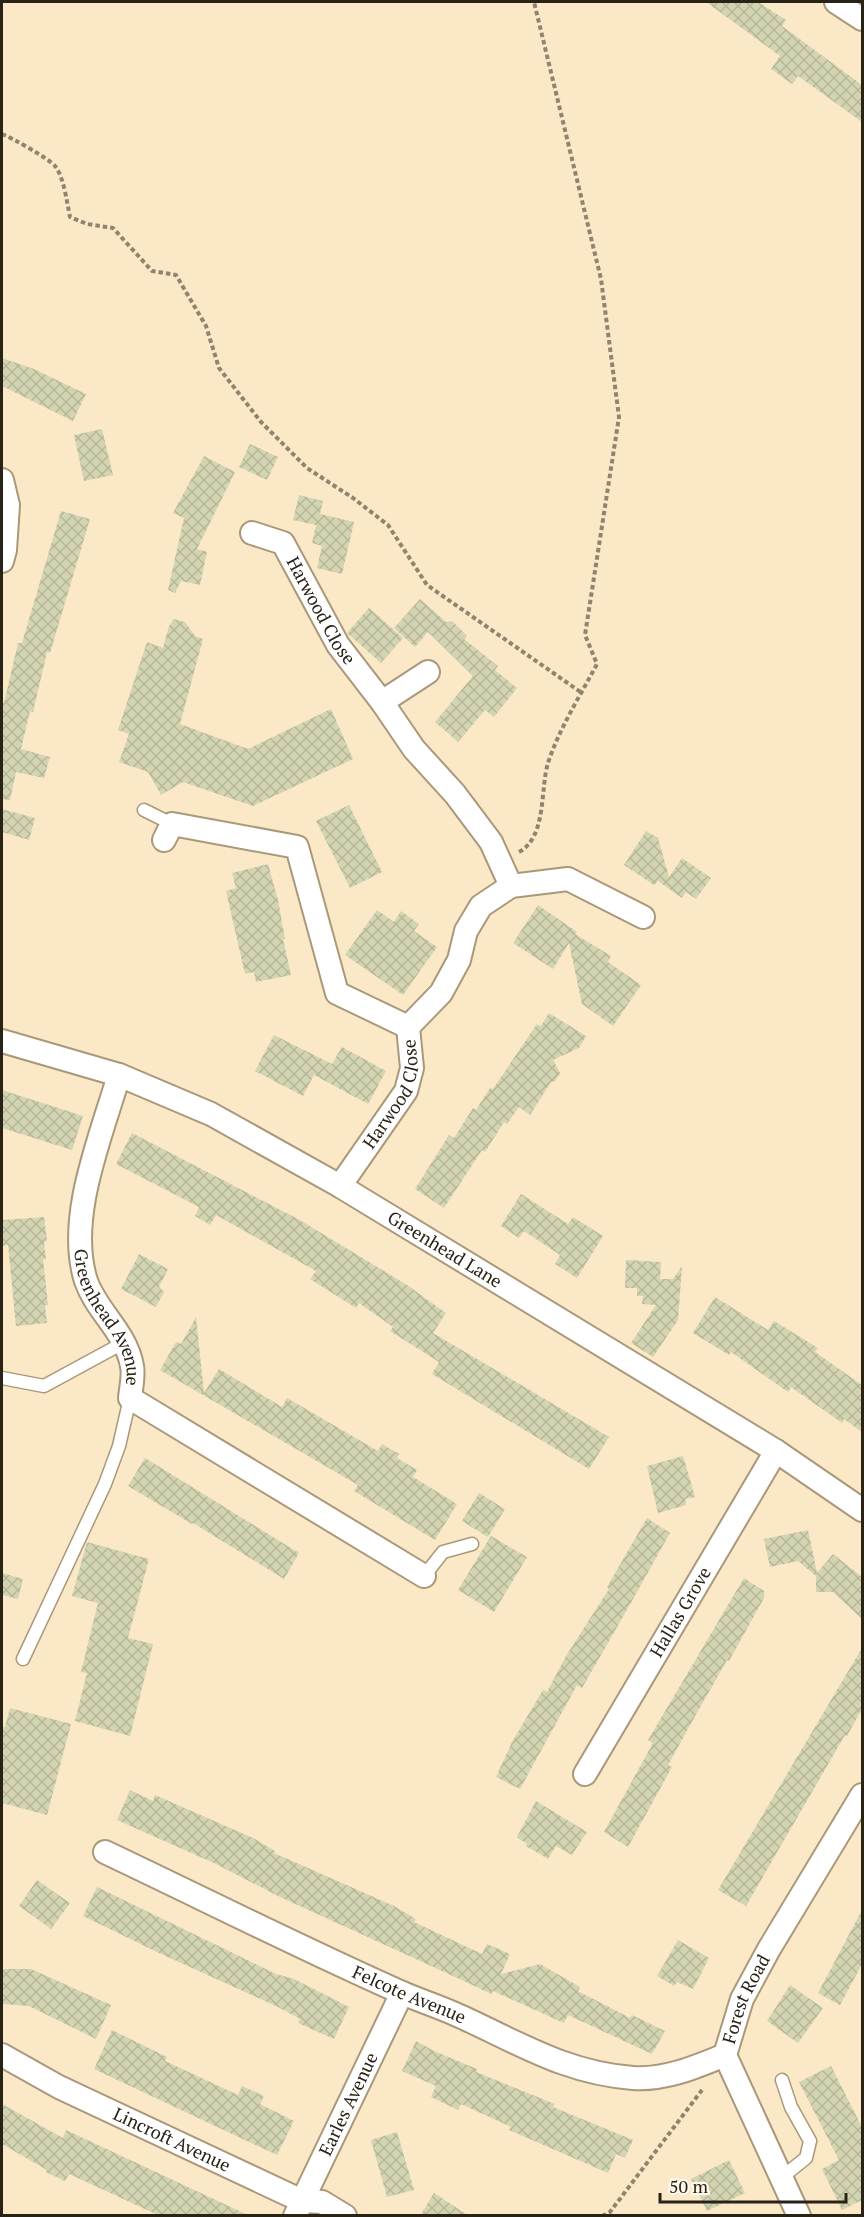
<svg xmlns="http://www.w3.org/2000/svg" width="864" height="2217" font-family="'PT Serif',serif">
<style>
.building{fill:url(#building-cross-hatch)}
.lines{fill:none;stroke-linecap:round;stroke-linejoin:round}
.service-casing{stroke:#aa987a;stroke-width:15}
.minor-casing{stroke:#aa987a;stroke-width:26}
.path{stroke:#91846e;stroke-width:4;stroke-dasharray:4.5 3;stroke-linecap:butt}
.service{stroke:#fff;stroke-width:12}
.minor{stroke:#fff;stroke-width:22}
.labels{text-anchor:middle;stroke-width:6;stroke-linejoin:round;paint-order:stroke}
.street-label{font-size:18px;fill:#292216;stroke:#fef7ea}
</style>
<defs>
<pattern id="building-cross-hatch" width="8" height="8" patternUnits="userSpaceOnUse" patternTransform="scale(1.5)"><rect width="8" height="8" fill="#d3d5b2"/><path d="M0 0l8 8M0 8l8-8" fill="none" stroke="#b5b798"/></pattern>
</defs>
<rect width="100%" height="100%" fill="#fbe8c7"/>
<path class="building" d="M706,2h52l28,18 -4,6 80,59v37l-64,-46 -6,8 -21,-15 9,-13z
M2,358l32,11 52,25 -13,27 -71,-35z
M102,429l11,46 -29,6 -10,-46z
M250,444l28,13 -11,23 -28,-13z
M204,456l31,16 -38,77 10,3 -7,33 -19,-4 -6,12 -7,-3 16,-72 -11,-5z
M299,495l24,6 -3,13 34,8 -12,52 -25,-6 5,-22 -10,-3 4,-18 -23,-5z
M61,511l29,8 -40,134 -3,-1 -14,60 -3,-1 -9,38 29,8 -6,21 -28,-6 -6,28 -8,-1v-97l2,1 14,-60h4z
M420,599l26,23 6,-1 15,15 -3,3 34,27 -3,4 22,18 -23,29 -9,-7 -27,32 -23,-20 38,-46 -45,-44 -13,15 -21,-19z
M369,608l34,30 -22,25 -34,-30z
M174,619l11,3 10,14 8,3 -23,85 68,25 83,-40 22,50 -100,47 -70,-24 -22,13 -13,-23 -29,-10 10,-28 -11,-4 29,-88 16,6 6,-22z
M349,805l33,67 -32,16 -34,-67z
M2,809l33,9 -6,22 -27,-8z
M646,831l12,7 11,39 13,-19 29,20 -15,21 -10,-7 -4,6 -24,-17 -4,4 -30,-20z
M268,864l10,36 7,39h-2l8,36 -35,7 -2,-10 -9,2 -19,-83 10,-3 -4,-15z
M538,905l39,27 -2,2 36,22 -3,6 33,23 -28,41 -31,-22 -13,-61 -16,26 -40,-26z
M377,910l17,12 7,-11 18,13 -5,7 23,16 -34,48 -58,-40z
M549,1013l37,23 -7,12 -26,12 7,13 -5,8 -4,1 -21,33 -11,-8 -12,17 -3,-2 -19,30 -3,-2 -38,58 -29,-19 34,-54 5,3 19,-30 3,2 14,-22 3,1 44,-65 4,2z
M274,1035l58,29 10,-17 44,24 -18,33 -54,-29 -11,21 -48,-25z
M2,1090l81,26 -11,34 -70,-22z
M132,1133l166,86 109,66 39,28 -13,20 176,104 -20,32 -157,-95 7,-12 -49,-31 3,-4 -34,-24 -3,5 -46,-29 6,-8 -100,-56 -6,10 -15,-9 4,-9 -83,-43z
M521,1194l47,30 5,-7 30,19 -26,42 -22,-14 5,-9 -36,-24 -5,7 -18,-12z
M44,1217l3,24 -3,1 2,17h-3l5,46h-3l2,18 -31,3 -8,-81 -6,1v-26z
M139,1254l29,15 -9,18 5,5 -8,15 -35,-18z
M626,1260l35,2 -1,17h13l9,-13 -4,54 -25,37 -22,-14 25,-38 -14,-1 1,-8h-6v-8h-12z
M715,1297l53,33 6,-9 44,27 -3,4 47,33v47l-18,-13 -2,4 -51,-36 -3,5 -57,-40 -2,3 -36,-22z
M196,1317l8,76 15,-24 63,38 5,-9 91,53 4,-7 17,10 -2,4 20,12 -4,7 44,27 -22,36 -81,-49 4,-6 -198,-115 16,-28 5,2z
M683,1456l12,41 -10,2 1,6 -28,8 -11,-47z
M145,1458l154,95 -15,26 -91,-56 -1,1 -64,-38z
M479,1493l26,16 -17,28 -26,-16z
M647,1518l23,15 -46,82 -42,73 -5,-3 -57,104 -24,-12 16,-35 31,-52 4,2 19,-36 43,-67 -2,-2z
M808,1530l9,43 16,-19 29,23v42l-29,-27h-17v-16l-18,-15 -28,6 -6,-28z
M491,1536l36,21 -33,55 -36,-22z
M87,1542l62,17 -21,79 25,6 -23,92 -55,-15 12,-48 -6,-1 17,-69 -26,-7z
M2,1573l21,6 -5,20 -16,-4z
M744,1578l20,13v7l-35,63 -2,-1 -29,51 -30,54 4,2 -44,80 -24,-15 49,-89 -5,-3z
M862,1648v61l-15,27 -2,-1 -99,171 -28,-16z
M10,1708l61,16 -24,91 -45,-12v-76h3z
M130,1790l23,11 2,-6 98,43 22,13 -1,2 120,53 22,13 -2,3 68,32 5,-10 23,10 -9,20 39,-10 40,23 -2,4 52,27 2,-3 33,16 -13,23 -84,-39 -4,8 -71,-32 -2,3 -25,-12 -186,-85 -64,-33 -99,-44z
M536,1801l51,31 -15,23 -16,-9 -8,13 -22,-13 1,-2 -10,-7z
M37,1880l33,23 -19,26 -32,-23z
M97,1887l179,87 18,5 55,28 -15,32 -36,-16 2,-4 -22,-12 -119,-54 -76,-37z
M862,1910v54l-22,41 -22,-12z
M678,1940l31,18 -16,31 -16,-7 -3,4 -17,-10z
M2,1969h29l80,36 -15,34 -67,-33 -27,-2z
M790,1985l33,23 -25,35 -31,-22z
M112,2030l55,27 -2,4 73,34 4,-9 22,10 -4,8 34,17 -17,34 -183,-86z
M416,2041l18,10 43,18 -1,3 79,32 -2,3 80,33 -8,18 -9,-4 -8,19 -99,-43 2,-3 -50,-23 -3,6 -27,-13 5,-11 -34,-15z
M831,2066l31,61v73l-20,10 -20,-41 17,-9 -40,-78z
M2,2104l61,34 3,-8 184,86h-90l-91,-42 -4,7 -19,-9 1,-2 -45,-26z
M397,2132l17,58 -27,7 -16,-57z
M729,2160l16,33 -38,18 -16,-32z
M434,2193l35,23h-49z"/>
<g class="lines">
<g class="service-casing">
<path id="service" d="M144,810l28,14
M2,1378l42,8 81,-44
M424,1576l19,-24 29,-8
M23,1659l82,-175 14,-38 11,-48
M781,2178l25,-20 4,-17 -19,-34 -9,-27"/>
</g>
<g class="minor-casing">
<g id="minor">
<path d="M836,2l26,17"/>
<path d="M2,480l6,25 -3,45 -3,11"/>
<path id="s1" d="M252,533l31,10 55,102 44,57 32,47 41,45 36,48 20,44"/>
<path d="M382,702l46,-30"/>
<path d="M164,840l8,-16 125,23 40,146 71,34"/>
<path id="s2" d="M2,1041l117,34 92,39 129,72 436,265 86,59"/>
<path id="s3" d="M119,1075c-18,62 -53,143 -33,206 11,31 40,51 46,85 2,9 -1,22 -2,32l294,178"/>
<path id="s4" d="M340,1186l66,-95 6,-23 -4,-41 33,-34 18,-33 7,-29 15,-25 30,-20 57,-7 75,38"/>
<path id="s5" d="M585,1774l191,-323"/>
<path id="s6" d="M105,1852c99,47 196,96 295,140 18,8 37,14 55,22 61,27 109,59 178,64 32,2 63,-11 92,-23"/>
<path id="s7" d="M2,2055l57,32 243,114 20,1 23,14"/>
<path id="s8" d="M295,2216l107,-223"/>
<path id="s9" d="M799,2216l-74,-161 17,-56 27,-50 93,-154"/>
</g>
</g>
<path class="path" d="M2,134c10,4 46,24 53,32 9,11 12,37 15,51l17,7 26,4 39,43 24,4 30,51 13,42 42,54 46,46 46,30 35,27 39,60 155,108
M519,852c28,-15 21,-63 29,-89 11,-34 32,-67 49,-99l-12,-29 34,-218 -18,-138 -67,-277
M602,2216l8,-4 92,-122"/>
<use href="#service" class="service"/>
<use href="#minor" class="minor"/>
</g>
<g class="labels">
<g class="street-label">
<text dy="6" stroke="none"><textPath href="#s1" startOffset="110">Harwood Close</textPath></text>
<text dy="6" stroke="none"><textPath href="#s4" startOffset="108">Harwood Close</textPath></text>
<text dy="6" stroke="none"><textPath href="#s2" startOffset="492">Greenhead Lane</textPath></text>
<text dy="6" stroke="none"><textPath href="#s3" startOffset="254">Greenhead Avenue</textPath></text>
<text dy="6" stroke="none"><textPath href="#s5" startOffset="188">Hallas Grove</textPath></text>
<text dy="6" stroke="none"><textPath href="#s6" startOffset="336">Felcote Avenue</textPath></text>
<text dy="6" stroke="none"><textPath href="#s9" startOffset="237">Forest Road</textPath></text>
<text dy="6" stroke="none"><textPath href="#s8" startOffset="124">Earles Avenue</textPath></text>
<text dy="6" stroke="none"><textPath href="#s7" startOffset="190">Lincroft Avenue</textPath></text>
</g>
</g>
<rect width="864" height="2217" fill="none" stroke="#292216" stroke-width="6"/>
<path d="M660 2193v9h186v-9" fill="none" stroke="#292216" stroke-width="3"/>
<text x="669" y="2193" font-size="18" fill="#292216" stroke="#fef7ea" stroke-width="4.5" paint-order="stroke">50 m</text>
</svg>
